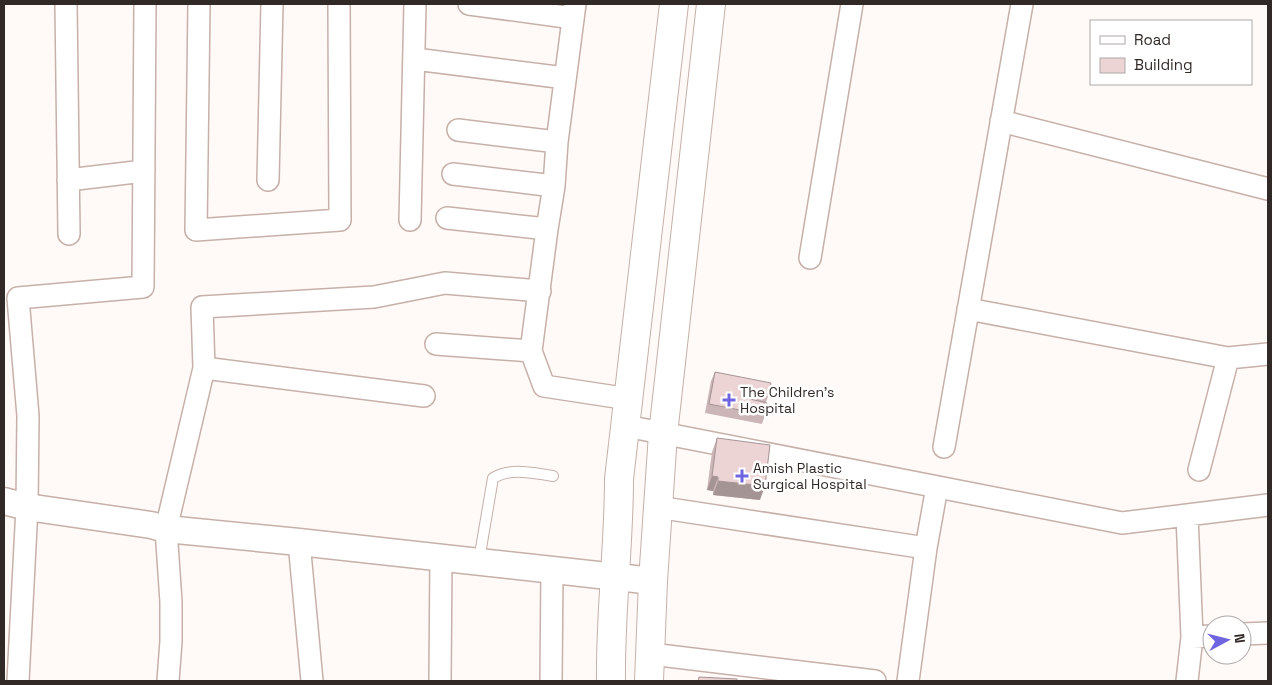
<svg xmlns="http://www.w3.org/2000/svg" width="1272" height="685" font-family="'Space Grotesk',sans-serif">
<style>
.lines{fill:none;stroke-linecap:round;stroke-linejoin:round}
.service-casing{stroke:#c6b0a9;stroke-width:12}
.minor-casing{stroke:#c6b0a9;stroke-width:24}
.tertiary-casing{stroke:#c6b0a9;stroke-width:29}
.secondary-casing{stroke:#c6b0a9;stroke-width:30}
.service{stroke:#fff;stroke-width:10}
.minor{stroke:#fff;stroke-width:21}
.tertiary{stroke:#fff;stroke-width:26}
.secondary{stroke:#fff;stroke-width:28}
.wall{fill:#cbb5b6}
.shaded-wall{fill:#a59494}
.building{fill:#ecd3d4;stroke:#a59494}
.poi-dot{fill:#7065e0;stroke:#fff;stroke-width:2}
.labels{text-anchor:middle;stroke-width:5;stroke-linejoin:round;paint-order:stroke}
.poi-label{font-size:14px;fill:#312926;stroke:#fff;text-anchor:start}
</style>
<rect width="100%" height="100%" fill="#fffaf8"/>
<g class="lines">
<g class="service-casing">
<path id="service" d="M479,560l14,-82c19,-11 39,-5 60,-2"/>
</g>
<g class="minor-casing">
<path id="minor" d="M66,4l3,230
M199,4l-3,226 144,-10 -1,-216
M469,4l104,14
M415,59l150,19
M1001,121l267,68
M458,130l99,12
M453,174l101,12
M68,180l76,-9
M268,180l4,-176
M447,218l100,11
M410,220l5,-216
M810,258l42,-254
M968,309l260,49 40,-4
M436,344l95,7 16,-122 7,-43 3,-44 18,-138
M531,351l13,35 85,13
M204,368l220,28
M626,426l496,97 146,-18
M944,447l78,-443
M1199,470l29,-112
M657,507l269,41
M1187,515l5,122 -5,44
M299,542l13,139
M1242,634l26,-1
M1192,637l20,-1
M651,654l224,27
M18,681l9,-174 1,-91 -10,-118 125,-11 2,-283
M168,681l3,-40v-39l-5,-73 38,-161 -2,-61 172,-10 71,-14 95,8
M440,681l1,-124
M551,681l1,-112
M908,681l18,-133 11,-61"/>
</g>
<g class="tertiary-casing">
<path id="tertiary" d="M4,501l23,6 124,18 15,4 133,13 354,39"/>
</g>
<g class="secondary-casing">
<path id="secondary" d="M611,681c-1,-67 8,-135 8,-202l55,-475
M649,681l4,-100 10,-147 48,-430"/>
</g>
<use href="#service" class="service"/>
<use href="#minor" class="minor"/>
<use href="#tertiary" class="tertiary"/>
<use href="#secondary" class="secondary"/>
</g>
<path class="wall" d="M715,372l54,22 -3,8 -1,13 -3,9 -57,-11 6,-32z
M717,438l43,62 -47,-5v-4l-6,-1 5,-38z"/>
<path class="shaded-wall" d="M712,476l6,1 -5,14 -6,-1z
M718,481l47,5 -5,14 -47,-5z"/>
<path class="building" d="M715,372l56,11 -2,11 -18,-4 -1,9 17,4 -2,12 -56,-11z
M717,438l53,7 -5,41 -47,-5v-4l-6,-1z
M699,677l38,2v2h-39z"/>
<g class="poi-dot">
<path d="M726.5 392.5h5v5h5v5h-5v5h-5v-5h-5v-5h5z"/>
<path d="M739.5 468.5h5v5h5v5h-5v5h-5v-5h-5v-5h5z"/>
</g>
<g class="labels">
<g class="poi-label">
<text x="740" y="397">The Children's<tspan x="740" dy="16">Hospital</tspan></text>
<text x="753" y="473">Amish Plastic<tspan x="753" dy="16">Surgical Hospital</tspan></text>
</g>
</g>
<rect width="1272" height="685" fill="none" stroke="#312926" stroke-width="10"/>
<rect x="1090" y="20" width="162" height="65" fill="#ffffff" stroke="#ada9a8"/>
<rect x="1100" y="36" width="25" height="8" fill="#ffffff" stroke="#ada9a8"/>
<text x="1134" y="45" font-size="15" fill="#312926">Road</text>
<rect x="1100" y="58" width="25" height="15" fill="#ecd3d4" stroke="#ada9a8"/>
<text x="1134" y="70" font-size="15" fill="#312926">Building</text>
<g transform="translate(1227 640) rotate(83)"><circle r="24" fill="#ffffff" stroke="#ada9a8"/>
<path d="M0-4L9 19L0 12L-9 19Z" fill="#7065e0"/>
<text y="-8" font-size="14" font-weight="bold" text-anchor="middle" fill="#312926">N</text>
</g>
</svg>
